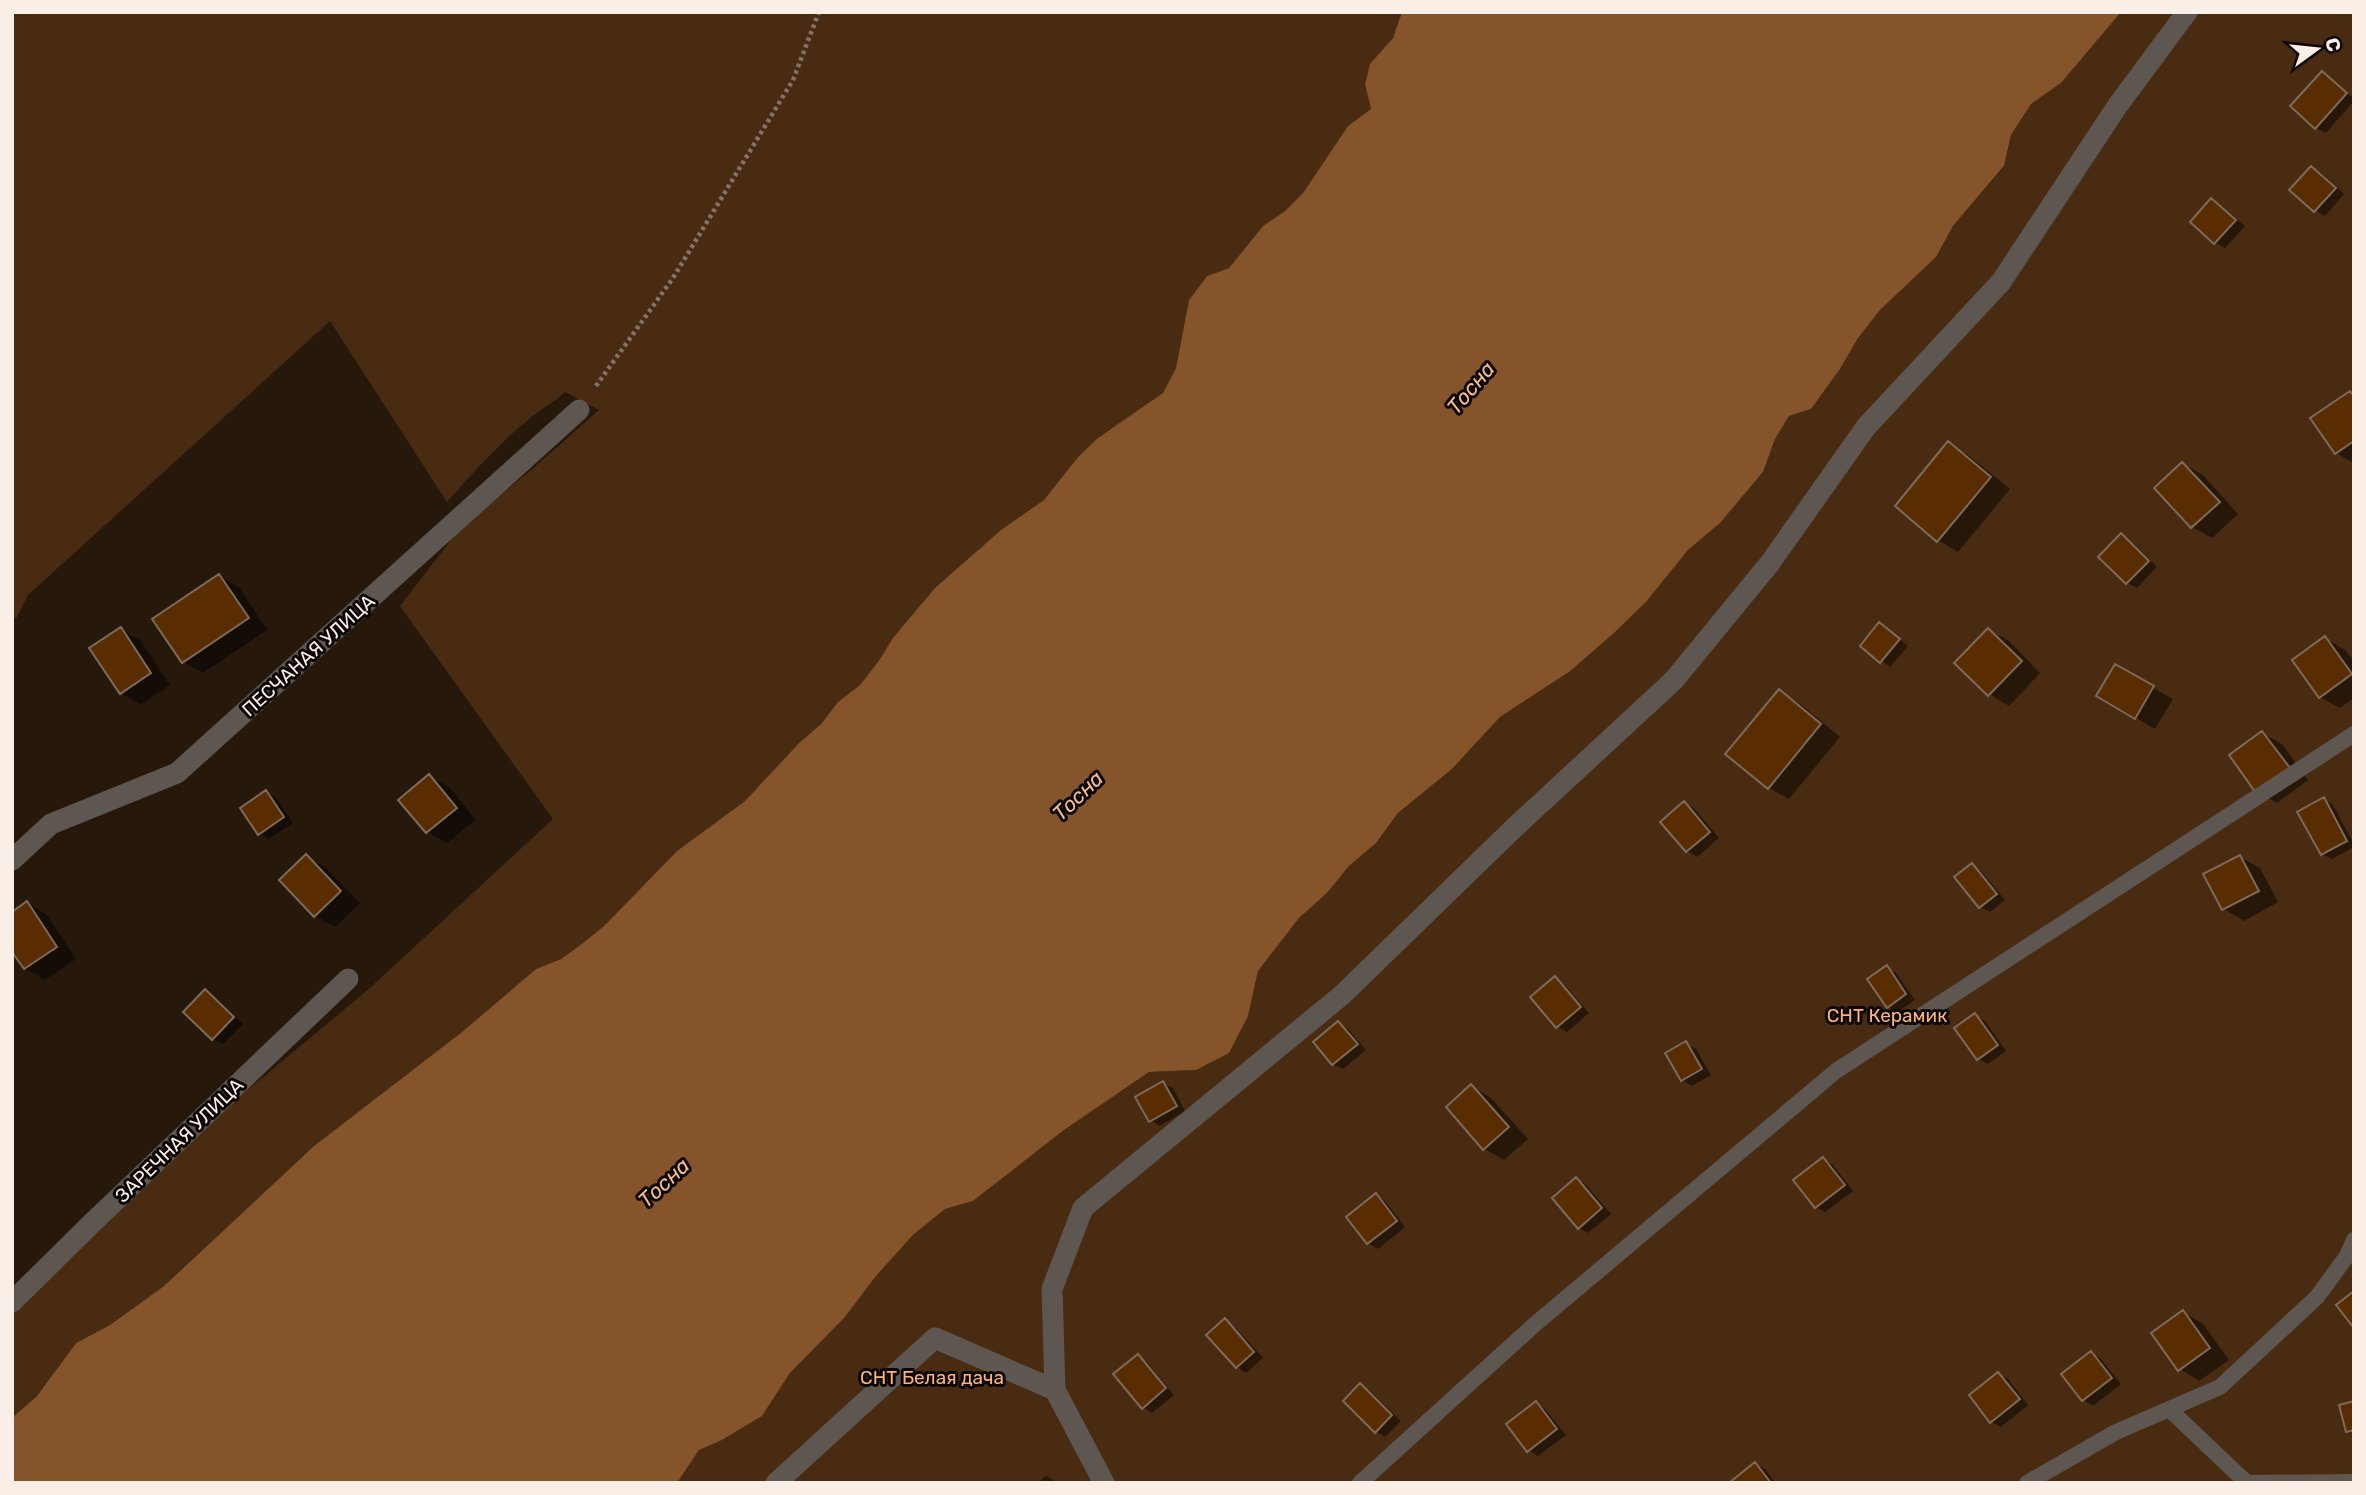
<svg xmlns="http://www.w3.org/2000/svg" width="2366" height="1495" font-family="Rubik,sans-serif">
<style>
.green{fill:#492b12}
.water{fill:#85542b}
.shadow{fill:#0007}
.building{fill:#5a2d00;stroke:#7c6a5c;stroke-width:2}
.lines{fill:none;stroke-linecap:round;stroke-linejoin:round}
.path{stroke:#82746a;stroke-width:4.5;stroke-dasharray:3.5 3.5;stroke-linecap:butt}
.lane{stroke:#5e5650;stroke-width:16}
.street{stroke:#5e5650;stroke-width:21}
.labels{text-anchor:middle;stroke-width:6;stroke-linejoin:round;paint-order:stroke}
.street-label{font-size:19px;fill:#faefe7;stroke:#0b0603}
.park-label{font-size:19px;fill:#fdb377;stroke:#0b0603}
.water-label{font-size:21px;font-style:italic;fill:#f8bd8e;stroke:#0b0603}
</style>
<rect width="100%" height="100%" fill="#27180c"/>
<path class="green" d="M12,12h1390c-3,9 -5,19 -10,27 -21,33 -32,24 -21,70l-23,17 -45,67 -18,18 -22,15 -34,42 -22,8 -18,24 -13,68 -13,25 -41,29 -78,78 -63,47 -88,91 -15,24 -18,23 -22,17 -17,22 -22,19 -54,58 -68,50 -73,75 -21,17 -22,16 -25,10 -74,63 -148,114 -150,140 -54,39 -34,18 -39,53 -25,22v-105l152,-153 207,-173 182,-168 -153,-213 62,-80 68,-55 69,-61 -34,-18c-11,10 -24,17 -36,27 -30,25 -57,54 -82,83l-117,-181 -302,274 -11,22 -5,2z
M2121,12h233v1471h-1677l22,-33 23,-10 40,-24 28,-43 55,-56 31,-41 37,-41 32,-26 28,-8 91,-71 85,-58 47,-2 52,-54 10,-45 41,-53 28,-25 22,-27 27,-23 22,-30 54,-44 48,-52 69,-45 44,-38 33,-32 42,-52 32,-27 43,-51 12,-33 14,-23 22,-7 29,-40 18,-31 22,-28 56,-53 17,-31 51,-59 7,-32 20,-31 30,-21z"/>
<path class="water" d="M1402,12h719l-60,71 -30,21 -20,31 -7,31 -51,60 -17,31 -56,53 -22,28 -18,31 -29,40 -22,7 -14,23 -12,33 -43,51 -32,27 -42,52 -33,32 -44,38 -69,45 -48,52 -54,44 -22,30 -27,23 -22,27 -28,25 -41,53 -10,45 -19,37 -33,17 -47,2 -85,58 -91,71 -28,8 -32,26 -37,41 -31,41 -55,56 -28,43 -40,24 -23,10 -22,33h-665v-65l25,-22 39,-53 34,-18 54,-39 150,-140 148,-114 74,-63 25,-10 22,-16 21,-17 73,-75 68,-50 54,-58 22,-19 17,-22 22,-17 18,-23 15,-24 42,-50 66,-58 43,-30 35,-44 19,-18 65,-45 13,-25 13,-68 18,-24 22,-8 34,-42 22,-15 18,-18 45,-67 23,-17 -6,-25 5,-20 23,-26z"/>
<path class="shadow" d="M2322,73l32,25v3l-28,32 -10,-5z
M2312,168l9,5 23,21 -19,22 -10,-6z
M2212,200l33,26 -20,22 -10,-5 -23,-21z
M2351,393l3,2v68l-18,-10z
M1948,444l20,11 42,34 -52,63 -20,-12z
M2183,464l20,11 35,39 -26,24 -20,-11z
M2121,535l10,6 26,26 -20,21 -10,-5 -27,-27z
M219,576l20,11 28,43 -64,43 -20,-11z
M121,629l20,12 29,44 -29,20 -20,-12 -29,-44z
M1889,630l19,16 -18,21 -28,-21z
M1989,630l20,11 31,32 -31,33 -20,-12z
M2325,638l20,12 9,11v37l-14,10 -20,-11z
M2115,667l58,32 -18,30 -56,-33z
M1779,691l20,12 41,34 -51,62 -20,-11z
M2262,733l20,11 26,36 -31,23 -20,-12z
M430,776l20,12 26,32 -29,23 -20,-11z
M267,792l9,6 17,25 -24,16 -10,-6z
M2324,799l9,6 21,39v3l-22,12 -10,-5z
M1685,803l9,5 25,30 -22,19 -10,-6 -24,-29z
M306,856l20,12 34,35 -25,24 -20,-11 -34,-36z
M2240,857l20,11 18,34 -34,19 -20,-12 -19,-34z
M1972,865l9,6 24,29 -15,12 -10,-5 -23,-30z
M27,903l20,12 29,44 -31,21 -20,-12z
M1887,968l9,5 19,27 -18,12 -9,-5z
M1555,978l9,6 25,29 -22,19 -10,-6z
M205,991l10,6 28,27 -20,20 -10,-5 -28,-27z
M1975,1015l10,6 21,30 -18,13 -10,-5z
M1338,1023l10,6 18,21 -23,19 -10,-5z
M1686,1043l10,6 15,26 -19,11 -10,-6z
M1163,1083l10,5 12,23 -25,15 -10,-6z
M1471,1086l20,12 37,41 -24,21 -19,-11 -37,-42z
M1823,1159l10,6 20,26 -28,21 -9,-5z
M1577,1179l9,6 25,29 -23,19 -9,-5z
M1376,1195l9,6 20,26 -27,22 -10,-6 -20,-26z
M2183,1312l20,12 26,36 -30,21 -19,-12z
M1225,1320l9,6 29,32 -17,15 -9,-6z
M2091,1353l9,5 21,26 -28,22 -9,-6 -21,-26z
M1138,1356l9,6 27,33 -22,18 -9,-6z
M1998,1374l10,5 20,26 -27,22 -10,-5z
M1360,1386l10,5 31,30 -16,16 -9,-6z
M1536,1403l9,6 21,26 -28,21 -9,-5z
M1756,1464l9,5 10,14h-43z
M1046,1476l9,5 2,2h-19z"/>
<path class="building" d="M2322,71l25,22 -32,36 -25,-23z
M2311,166l25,22 -22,24 -25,-22z
M2211,198l25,22 -22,24 -24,-22z
M2350,391l4,5v45l-19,13 -25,-36z
M1948,441l43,36 -54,65 -42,-36z
M2182,462l38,40 -29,26 -37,-40z
M2121,533l28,28 -23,23 -28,-27z
M219,574l30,44 -67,45 -30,-44z
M1879,622l21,17 -20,24 -20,-17z
M121,627l30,46 -31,21 -31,-46z
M1988,628l34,33 -34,35 -34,-33z
M2325,636l27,38 -33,24 -27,-38z
M2115,664l39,22 -19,33 -39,-23z
M1779,689l42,35 -53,65 -43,-35z
M2262,731l28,37 -34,25 -27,-38z
M429,774l28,34 -31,25 -28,-33z
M266,790l18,27 -26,18 -18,-27z
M2324,797l23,44 -26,14 -24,-43z
M1684,801l26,31 -24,20 -26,-30z
M306,854l35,37 -27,26 -35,-37z
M2240,855l19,36 -37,19 -19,-36z
M1972,863l25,31 -18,14 -25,-31z
M27,901l30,46 -33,22 -12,-17v-40z
M1887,965l19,29 -19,14 -20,-29z
M1555,976l26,31 -25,21 -26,-31z
M205,989l29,28 -22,23 -29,-28z
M1975,1013l23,32 -21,15 -23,-32z
M1338,1021l20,23 -26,21 -19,-23z
M1686,1041l16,28 -21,12 -16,-28z
M1163,1081l14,25 -28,16 -14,-25z
M1471,1084l38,43 -26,23 -37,-43z
M1823,1157l22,28 -30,23 -22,-28z
M1576,1177l26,31 -24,21 -26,-31z
M1376,1193l21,28 -30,23 -21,-27z
M2354,1291v37l-18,-23z
M2183,1310l27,38 -32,23 -27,-38z
M1225,1318l29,34 -18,16 -30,-33z
M2091,1351l21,27 -30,23 -21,-27z
M1138,1354l28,34 -24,21 -29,-35z
M1998,1372l22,27 -30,24 -21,-28z
M1360,1383l32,32 -17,18 -32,-32z
M1536,1401l21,28 -30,23 -21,-28z
M2354,1401v29l-8,2 -7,-27z
M1755,1462l16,21h-42z"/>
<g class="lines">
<path class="path" d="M596,386l77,-108 120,-198 26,-68"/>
<path class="lane" d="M2170,1410l77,73 107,-1
M1360,1483l174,-158 302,-254 518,-337
M2027,1483l89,-51 104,-45 97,-90 30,-41 7,-16"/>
<path class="street" d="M12,860l39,-36 126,-51 402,-363
M12,1302l79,-78 257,-245
M776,1483l159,-145 120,52
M1104,1483l-49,-93 -3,-101 31,-81 259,-213 172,-167 160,-148 96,-117 96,-136 135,-145 117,-177 69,-93"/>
</g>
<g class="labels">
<g class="street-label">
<text transform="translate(308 655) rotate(-42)" y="7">ПЕСЧАНАЯ УЛИЦА</text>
<text transform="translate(179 1140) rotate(-44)" y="7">ЗАРЕЧНАЯ УЛИЦА</text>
</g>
<g class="park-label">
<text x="1887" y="1022">СНТ Керамик</text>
<text x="932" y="1384">СНТ Белая дача</text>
</g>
<g class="water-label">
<text transform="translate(1471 388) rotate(-50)" y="7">Тосна</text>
<text transform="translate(1078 796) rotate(-44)" y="7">Тосна</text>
<text transform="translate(664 1183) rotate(-43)" y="7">Тосна</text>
</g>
</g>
<rect width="2366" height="1495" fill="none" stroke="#faefe7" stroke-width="28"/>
<g transform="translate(2317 49) rotate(75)" stroke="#0b0603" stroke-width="5" paint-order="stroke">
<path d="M0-5L12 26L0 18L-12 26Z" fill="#faefe7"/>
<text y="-10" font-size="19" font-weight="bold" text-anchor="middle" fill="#faefe7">С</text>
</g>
</svg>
